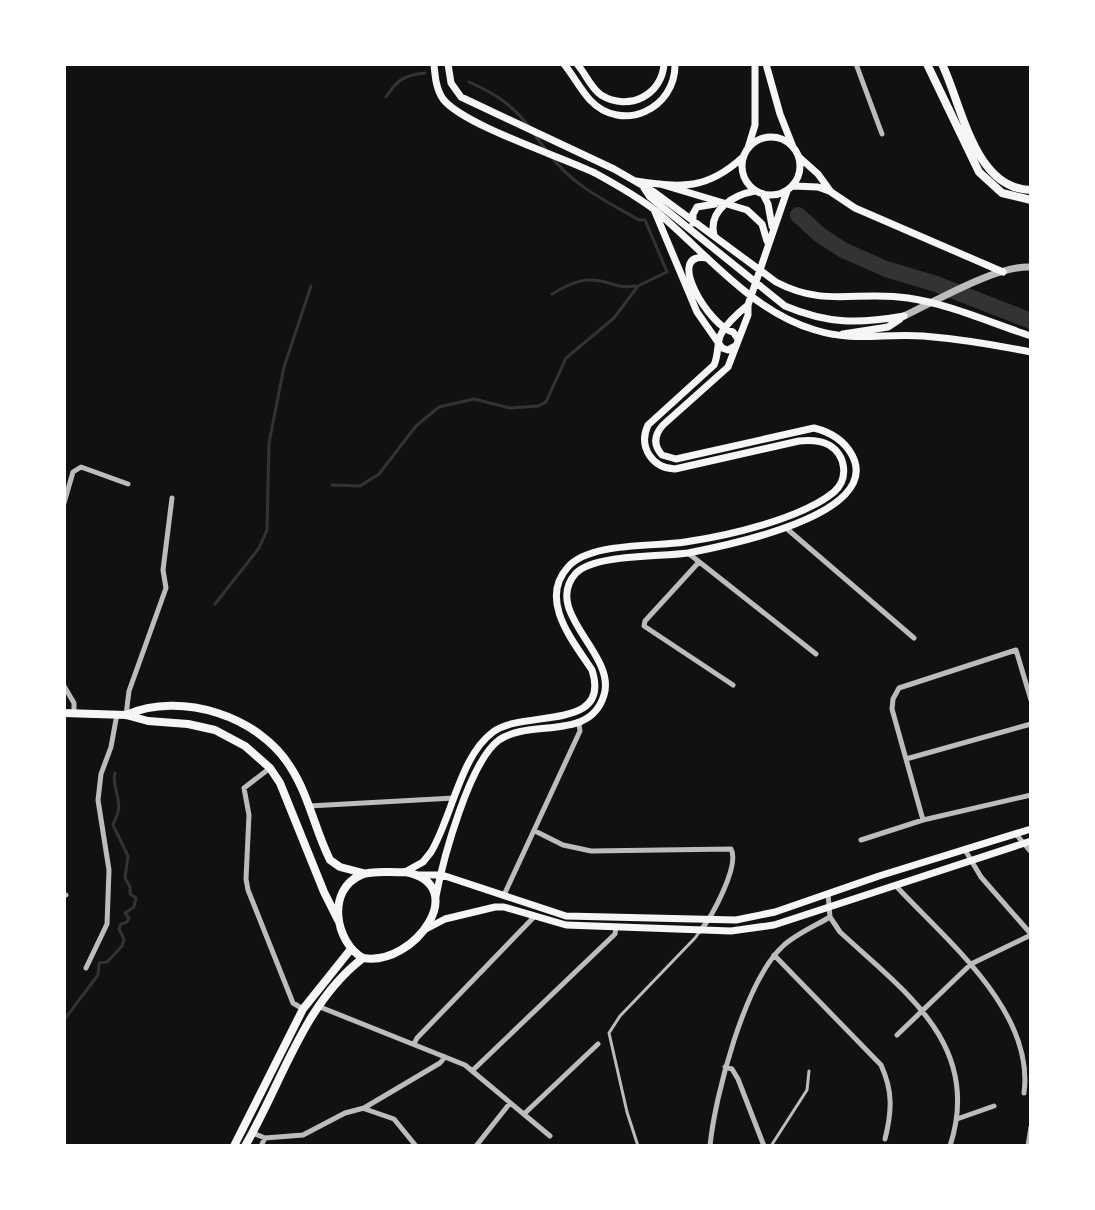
<svg xmlns="http://www.w3.org/2000/svg" width="1095" height="1210" font-family="Karla,sans-serif">
<style>
.lines{fill:none;stroke-linecap:round;stroke-linejoin:round}
.stream{stroke:#333;stroke-width:3}
.river{stroke:#333;stroke-width:16}
.service{stroke:#bcbcbc;stroke-width:3}
.minor{stroke:#bcbcbc;stroke-width:5}
.tertiary{stroke:#bcbcbc;stroke-width:7}
.secondary{stroke:#f5f5f5;stroke-width:7}
.primary{stroke:#f5f5f5;stroke-width:8}
</style>
<rect width="100%" height="100%" fill="#111"/>
<g class="lines">
<path class="stream" d="M469,82c25,11 44,23 61,46
M386,97c11,-17 18,-22 39,-24
M534,134l12,16
M552,294c20,-12 34,-18 57,-11 10,3 15,5 26,3
M332,485l28,1 19,-12 37,-48 23,-19 35,-8 36,9 28,-2 8,-4 20,-44 48,-40 24,-32 29,-14 -22,-52h-6c-31,-18 -66,-34 -88,-64
M215,604l44,-56 8,-18 2,-87 15,-76 27,-81
M64,1020l34,-45 1,-12 8,-1 15,-16 2,-7 -5,-10 2,-5 6,-2 2,-4 -4,-5 9,-6 2,-9 -6,-4v-7l-5,-9 3,-22 -15,-31c1,-4 4,-8 5,-13 4,-14 -7,-26 -3,-39"/>
<path class="river" d="M798,215l22,20 23,15 43,19 50,15 95,37"/>
<path class="service" d="M638,1146l-11,-34 -18,-79 11,-17 75,-78 5,-7
M771,1146l36,-56 2,-19"/>
<path class="minor" d="M856,64l26,70
M64,503l9,-31 8,-5 47,17
M786,528l128,110
M688,553l128,101
M699,562l-54,59 -1,5 89,59
M64,686l10,17v10
M126,715l3,-24 37,-103 -3,-18 9,-72
M906,759l125,-35
M270,768l-26,20 5,27 -3,64 2,11 45,113 10,6
M309,806l145,-8
M923,820l-31,-111 1,-10 6,-11 117,-38 15,50
M535,831l28,14 28,6 140,-2c9,16 -19,68 -31,82
M1016,834l15,18
M861,840l62,-20 108,-25
M965,850l16,27 50,57
M896,886c49,53 139,125 128,207
M828,894l2,23 10,15c64,59 143,113 110,214
M504,895l76,-164 -1,-7
M64,896l2,-1
M774,955l107,110c12,26 11,46 4,74
M86,968l21,-44 2,-54 -11,-70 3,-26 10,-27 6,-33
M320,1007l145,58 85,71
M897,1035l74,-71 60,-29
M414,1044l3,-6 117,-121
M725,1067l7,2 6,10 26,67
M472,1071l143,-137 1,-7
M365,1109l29,10 22,27
M524,1114l74,-70
M957,1119l37,-13
M253,1133l12,5 38,-3 42,-22 19,-5 76,-45 5,-6
M261,1146l4,-8
M476,1146l34,-43
M710,1146c5,-51 35,-165 73,-200 13,-12 32,-20 47,-29
M1028,1146l3,-19"/>
<path class="tertiary" d="M904,316c32,-15 93,-51 127,-49"/>
<path class="secondary" d="M434,64c1,12 2,25 9,35 20,26 117,57 152,74 20,11 43,24 61,38 50,42 95,100 159,119 38,12 70,3 108,6 36,3 73,9 108,16
M448,64l3,19 10,14 153,72 40,23 122,90c49,26 82,8 132,16 42,6 83,25 123,38
M564,64c9,11 16,25 26,36 32,34 86,9 85,-36
M577,64c9,10 13,23 24,31 28,17 61,0 63,-31
M766,64l14,50 13,33
M742 166a29 29 0 1 1 58 0a29 29 0 1 1-58 0Z
M748,148l7,-23v-61
M799,157l19,17 13,18 24,16 148,64
M636,181c46,7 71,9 107,-24
M660,184l87,26 15,14 5,17
M793,186l25,1 11,4
M644,188l6,9 135,109c43,18 73,18 119,10
M763,194l5,10 4,22
M655,212l42,100 25,36 6,2 7,-4
M693,223v-9l4,-7 18,-3
M714,235c-6,-25 19,-40 41,-44
M707,258c-44,-7 3,69 26,74l5,7
M843,334l45,-7 12,-8
M405,872l18,-10 8,-10c21,-35 29,-96 62,-120 31,-23 119,0 99,-62 -19,-29 -54,-70 -24,-103 22,-25 85,-20 117,-25 42,-6 116,-23 149,-50 15,-13 12,-37 -5,-47 -9,-5 -19,-5 -30,-4l-124,28c-23,-1 -37,-22 -27,-44l66,-60c4,-9 3,-16 5,-25 2,-12 20,-28 29,-35
M419,875h23l124,41 170,4 39,-8 104,-36 152,-47
M436,896c7,-36 33,-134 63,-156 32,-22 91,2 105,-45 13,-41 -63,-83 -28,-122 19,-19 85,-16 112,-20 36,-7 196,-38 164,-98 -8,-15 -22,-23 -38,-27l-138,31 -14,-4c-9,-10 -8,-20 1,-30l65,-58 20,-52v-10l39,-114
M426,929l19,-10 50,-12h9l62,18 165,6 43,-6 257,-84"/>
<path class="primary" d="M927,64l52,108 23,21 29,7
M942,64c20,41 32,125 89,126
M64,713l62,2 22,6 40,3 27,6 30,16 25,22 10,15 44,109 14,28
M126,715c55,-24 134,1 165,53 18,28 24,62 39,92l10,7 23,6
M405,872c67,12 10,95 -42,86 -28,-16 -37,-68 -2,-83 11,-5 31,-2 44,-3z
M234,1146l69,-137 48,-60
M245,1146c37,-63 58,-142 118,-188"/>
</g>
<rect width="1095" height="1210" fill="none" stroke="#ffffff" stroke-width="132"/>
</svg>
